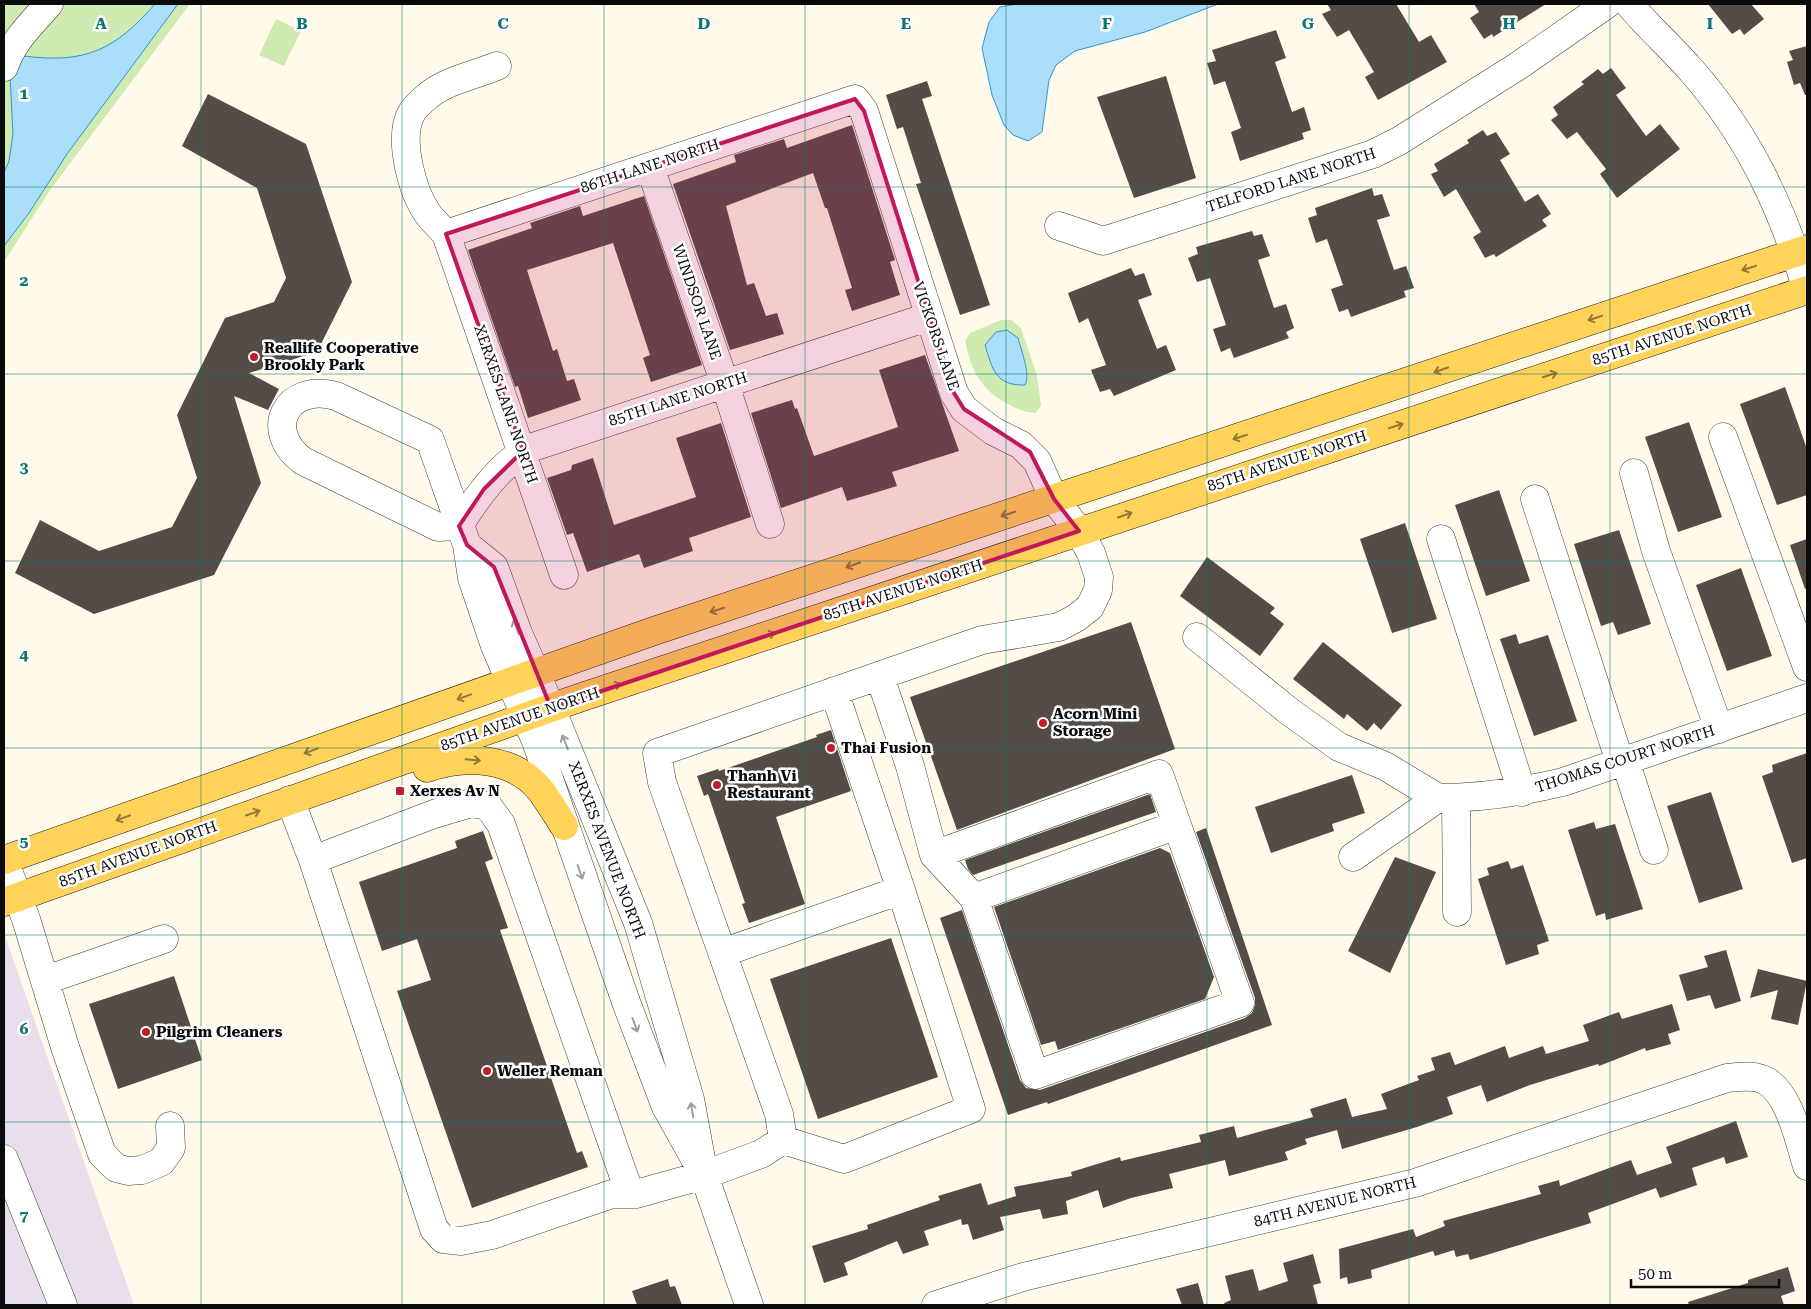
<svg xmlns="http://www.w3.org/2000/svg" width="1811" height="1309" font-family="'Roboto Serif',serif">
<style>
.industrial{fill:#e9deeb}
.green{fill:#d0ebb1}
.water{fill:#abdef9;stroke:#2e95d4}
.building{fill:#544c47}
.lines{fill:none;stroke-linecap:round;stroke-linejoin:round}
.minor-casing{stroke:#3e3e3e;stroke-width:29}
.major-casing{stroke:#1c1c1c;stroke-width:29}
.minor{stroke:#fff;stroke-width:28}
.major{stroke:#ffd359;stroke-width:28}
.oneway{stroke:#917936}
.oneway2{stroke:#9d9d9d}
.marked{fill:#c2185b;fill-opacity:0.2;stroke:#c2185b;stroke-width:4;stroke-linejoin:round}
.grid{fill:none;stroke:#0f766e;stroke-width:1;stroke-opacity:0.55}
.poi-dot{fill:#c11d28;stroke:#fff;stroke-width:2}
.labels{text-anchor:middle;stroke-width:5;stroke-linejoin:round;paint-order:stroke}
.street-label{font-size:15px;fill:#0b0b0b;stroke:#fff}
.poi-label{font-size:15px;font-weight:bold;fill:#0b0b0b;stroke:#fff;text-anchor:start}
.grid-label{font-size:16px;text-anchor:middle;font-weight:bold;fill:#0f766e;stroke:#fff;stroke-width:5;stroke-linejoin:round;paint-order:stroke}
</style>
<rect width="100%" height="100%" fill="#fffae9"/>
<path class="industrial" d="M5,936l129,369h-130z"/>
<path class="green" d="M4,4h186l-140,186 -46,72z
M276,19l25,12 -17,35 -25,-11z
M1001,320h10l10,8 16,48 4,29 -5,8c-9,0 -17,-3 -26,-8 -29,-15 -38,-32 -45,-64l5,-8z"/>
<path class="water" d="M155,4h23l-111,150 -38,59 -25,33v-73l5,-12 4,-27 -3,-58 14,-20c61,8 91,-6 131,-52z
M1017,4h201l-73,28 -70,19 -19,14 -7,15 -7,52 -14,9 -15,-6 -9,-10 -12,-30 -10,-47 7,-26 11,-15z
M1007,330l11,8c3,12 13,37 7,47 -30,1 -33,-17 -40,-40l11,-13z"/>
<path class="building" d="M1327,4h69l23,38 12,-7 16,27 -69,38 -13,-23 9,-5 -25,-42 -12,7 -15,-23 9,-4z
M1474,4h72l-53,33 -1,-3 -8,5 -14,-21 9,-6z
M1708,4h43l13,15 -20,16 -4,-6 -8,5z
M1276,30l10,28 -11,4 17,50 12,-5 7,23 -9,3 2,6 -64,22 -9,-29 10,-4 -16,-47 -11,4 -7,-22 9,-2 -4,-11z
M1807,46v49h-2l-5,-12 -6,2 -7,-23 6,-2 -4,-9z
M1611,68l15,20 -10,7 30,41 14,-12 20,25 -63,49 -17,-24 6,-5 -29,-37 -10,7 -16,-19 7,-5 -5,-8 31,-23 -3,-2 17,-13 5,5z
M1166,76l30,102 -62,20 -37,-101z
M927,81l5,15 -10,3 68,206 -30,10 -44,-131 5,-1 -18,-56 -6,2 -11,-34z
M208,94l98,50 46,138 -35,70 -68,21 30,16 -11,21 -34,-14 27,87 -47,92 -120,39 -79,-41 25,-53 59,31 73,-24 25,-49 -20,-63 48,-97 49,-16 12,-24 -29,-90 -75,-42z
M852,125l43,135 -5,2 10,33 -48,16 -7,-21 7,-2 -25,-80h-2l-12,-35 -87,33 21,79 7,-2 12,33 11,-3 7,21 -54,16 -57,-166 63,-22 -2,-7 50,-16 3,9z
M1483,130l4,6 9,-4 14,22 -10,6 25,42 13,-8 13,20 -9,6 5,6 -51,31 -2,-3 -9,4 -12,-21 8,-5 -25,-43 -12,8 -13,-23 7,-3 -4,-7 35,-21 -2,-3z
M1372,188l2,8 8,-2 8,22 -13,4 17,50 12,-4 8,22 -10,3 2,6 -55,20 -3,-8 -9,3 -8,-23 12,-4 -16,-46 -11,4 -8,-25 9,-3 -2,-7z
M644,196l58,169 -51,17 -8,-24 7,-3 -37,-112 -86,27 26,81 4,-2 10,32 7,-2 7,21 -53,18 -10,-32 -3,1 -47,-137 64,-22 -2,-5 50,-17 3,10z
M1252,231l2,5 8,-2 8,22 -12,4 16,48 12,-4 8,24 -8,4 3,6 -55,20 -4,-10 -9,4 -8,-23 13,-4 -16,-47 -13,4 -9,-24 10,-4 -2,-7z
M1131,268l4,8 9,-3 8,22 -14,5 19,49 9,-4 10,25 -62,26 -4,-7 -10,3 -9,-22 15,-5 -18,-47 -9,5 -11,-30z
M925,355l34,96 -67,21 5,14 -23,7 -27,8 -5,-14 -61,21 -30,-95 41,-13 3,9 2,-1 17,48 84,-29 -19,-57z
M1785,387l22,62v46l-30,10 -37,-101z
M1689,422l33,95 -44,15 -33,-95z
M721,423l30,94 -62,21 4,13 -20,7 -29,10 -5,-14 -52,18 -14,-39 -6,2 -20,-57 24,-8 1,-5 21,-7 21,67 82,-28 -20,-59z
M1499,490l31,91 -44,15 -31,-91z
M1405,523l32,96 -45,14 -32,-94z
M1619,530l32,94 -33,11 -5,-13 -12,4 -27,-82z
M1807,539v49l-2,1 -15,-44z
M1207,557l68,51 -5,5 14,11 -24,32 -80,-60z
M1741,568l31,88 -45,15 -31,-86z
M1131,622l44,127 -218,81 -47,-133z
M1516,634l3,10 29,-9 29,86 -43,15 -34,-97z
M1323,642l79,63 -21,25 -7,-7 -7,8 -20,-17 -3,5 -51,-40z
M831,730l20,61 -75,26 29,87 -56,19 -7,-19 3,-1 -37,-109 -4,2 -7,-20 21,-7 1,2 98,-34 -1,-2z
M1807,753v105l-15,5 -30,-87 11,-4 -1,-7z
M1352,775l13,38 -33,11 2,7 -63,22 -16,-46z
M1711,792l32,97 -44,14 -32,-97z
M1150,794l6,18 -183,63 -5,-6 -3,-9z
M1594,822l2,7 19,-5 28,85 -37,11 -1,-7 -9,3 -28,-86z
M1206,828l66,197 -224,79 -1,-2 -39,13 -68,-197 22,-8 58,170 6,8 14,2 205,-72 7,-5 3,-8v-7l-59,-166z
M483,831l10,28 -8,3 23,66 -8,2 77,223 5,-2 6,16 -116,41 -75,-217 34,-11 -14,-41 -35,12 -23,-69 98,-34 -2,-7z
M1160,848l10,5 44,124 -9,22 -147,51 -3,-9 -14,4 -47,-138z
M1395,857l41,15 -46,101 -42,-22z
M1508,861l3,8 12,-4 26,76 -12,4 2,9 -33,11 -28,-86 11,-4 -2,-7z
M891,938l47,139 -120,42 -48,-140z
M1726,950l15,51 -26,8 -5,-14 -23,6 -8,-26 29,-8 -4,-11z
M1758,969l49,12 -9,44 -27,-6 7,-29 -28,8z
M174,976l28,84 -84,29 -29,-85z
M1672,1004l8,26 -12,4 3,10 -25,7 -1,-3 -46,18 -1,-2 -68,21 -43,17 -6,-17 -34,12 6,17 -36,13 -75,22 -5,-19 -32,9 2,5 -22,8 3,8 -59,16 -4,-16 -56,14 4,14 -42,10 -28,10 -5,-18 -32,11 2,13 -25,5 -3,-10 -40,8 4,13 -31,10 -5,-16 -6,1 -1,-6 -37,12 5,14 -26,9 -6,-13 -53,22 4,12 -24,8 -12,-37 56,-17 -1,-4 73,-25 -2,-4 43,-13 7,22 28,-9 -2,-9 58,-11 -1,-4 49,-15 1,4 80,-19 -2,-7 35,-9 3,12 76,-21 -3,-8 36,-11 6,19 35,-8 -6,-15 38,-14 -2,-4 18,-6 -4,-12 19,-6 5,13 50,-19 4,12 34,-12 3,8 43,-13 -6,-16 36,-13 3,7z
M1736,1121l12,36 -22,7 -2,-7 -32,11 5,17 -37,13 -4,-10 -68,25 3,10 -121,37 -2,-6 -12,3 -2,-7 -19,6 -2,-5 -62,19 1,8 -24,6 -1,-7 -7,2 -1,-30 74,-20 3,8 29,-11 -2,-5 98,-27 -3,-8 21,-6 1,6 71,-26 6,15 35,-12 -6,-16z
M1313,1254l8,29 -8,2 5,20h-93l-1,-2 7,-3 -6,-24 28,-7 6,22 29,-10 -5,-18z
M1788,1267l7,24 -14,5 3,9h-95l-1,-3 60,-19v-3z
M668,1279l2,8 5,-1 7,19h-45l-5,-14z
M1198,1283l6,22h-22l-6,-16z"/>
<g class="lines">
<g class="minor-casing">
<path id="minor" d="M1629,4c19,23 42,43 62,66 58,66 91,137 116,220
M497,66c-22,9 -49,14 -68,29 -6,5 -15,12 -18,19 -13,25 1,78 17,100 5,7 12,13 18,20l118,341
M4,67c8,-25 28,-44 45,-63
M650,167l75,217 45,140
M1059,226l44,15 270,-87 26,-13 119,-75 89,-62
M1723,437l84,230
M1634,473l22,78 63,178
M1535,499l85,263
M459,526l-21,1 -135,-66c-41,-30 -17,-79 33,-65l94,44 37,105 5,33 23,68 41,95 90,261 40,105 38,68
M459,526c16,-27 45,-67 74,-79l395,-130
M1441,539l81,253
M467,545l27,22 24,66 33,75 87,215 52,176 14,76 45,130
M1197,637l93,75 49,35 46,19 53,32
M880,677l30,89 24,89 40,43 61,177 205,-72 -81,-229 -225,81
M1625,760l29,90
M1438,798c43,0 83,-6 125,-16l244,-84
M1456,798l1,114
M290,800l23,60 121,369 9,10 18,2 31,-6 120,-41h24l68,-19 57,-21 22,-14 -4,-26 -117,-332 -5,-29 325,-113 77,-13 17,-9 14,-11 8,-17 1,-13 -8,-24 -12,-22 -25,-32 -17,-38 -16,-16 -28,-14 -29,-22 -10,-16 -90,-282 -9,-12 -409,135
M1353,857l85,-59
M4,860l22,59 39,128 37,107 14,14 12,3 14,-1 19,-8 10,-14 -1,-22
M313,860l121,-46 37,-11 17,3 13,18 129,370
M974,898l203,-73
M722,953l179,-63
M46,980l118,-41
M783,1140l61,19 127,-50 -70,-219 -67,-199
M4,1159l59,146
M936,1305l87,-28 45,-11 347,-83 312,-105c12,-1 23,-3 35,1 27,10 37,62 45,87"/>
</g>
<g class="major-casing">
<path id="major" d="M427,768c38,-13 86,-12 114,23 8,11 16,24 23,35
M4,860l650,-229 1153,-382
M4,902l572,-203 1231,-409"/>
</g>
<use href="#minor" class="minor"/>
<use href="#major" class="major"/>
</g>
<defs><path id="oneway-shaft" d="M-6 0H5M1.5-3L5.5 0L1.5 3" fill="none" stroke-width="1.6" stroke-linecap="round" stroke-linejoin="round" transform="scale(1.25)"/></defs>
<g class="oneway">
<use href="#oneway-shaft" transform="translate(1749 268) rotate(162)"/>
<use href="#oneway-shaft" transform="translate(1595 318) rotate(162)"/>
<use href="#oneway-shaft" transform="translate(1441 370) rotate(161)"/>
<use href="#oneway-shaft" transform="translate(1550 375) rotate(-18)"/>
<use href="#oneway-shaft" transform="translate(1396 426) rotate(-18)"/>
<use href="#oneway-shaft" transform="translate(1240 437) rotate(162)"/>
<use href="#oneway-shaft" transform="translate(1008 514) rotate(162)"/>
<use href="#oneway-shaft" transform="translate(1125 515) rotate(-19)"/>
<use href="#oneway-shaft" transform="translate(853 565) rotate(161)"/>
<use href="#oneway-shaft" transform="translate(717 610) rotate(162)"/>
<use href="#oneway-shaft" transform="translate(768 635) rotate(-18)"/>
<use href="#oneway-shaft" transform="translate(614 686) rotate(-18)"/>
<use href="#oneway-shaft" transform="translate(464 697) rotate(160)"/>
<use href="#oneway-shaft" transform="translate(311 751) rotate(160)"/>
<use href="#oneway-shaft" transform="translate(473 760) rotate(5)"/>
<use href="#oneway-shaft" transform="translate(253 813) rotate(-19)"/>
<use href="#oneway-shaft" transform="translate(123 818) rotate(160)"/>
</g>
<g class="oneway2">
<use href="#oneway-shaft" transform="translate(516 627) rotate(-111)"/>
<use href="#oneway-shaft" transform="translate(565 742) rotate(-112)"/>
<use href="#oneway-shaft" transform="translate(580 872) rotate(71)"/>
<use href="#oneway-shaft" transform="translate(635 1025) rotate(70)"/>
<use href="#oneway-shaft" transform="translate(692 1110) rotate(-100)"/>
</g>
<path class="marked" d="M855,99l9,12 90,282 10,16 66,43 24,47 25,32 -528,177 -57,-141 -27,-22 -8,-19 25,-37 39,-38 -77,-217z"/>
<path class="grid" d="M201,4v1301M402,4v1301M604,4v1301M805,4v1301M1006,4v1301M1207,4v1301M1409,4v1301M1610,4v1301M4,187h1803M4,374h1803M4,561h1803M4,748h1803M4,935h1803M4,1122h1803"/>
<g class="poi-dot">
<circle cx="254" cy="357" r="5"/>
<circle cx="1043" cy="723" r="5"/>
<circle cx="831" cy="748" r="5"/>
<circle cx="717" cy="785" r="5"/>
<rect x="395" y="786" width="10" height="10" rx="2.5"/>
<circle cx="146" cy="1032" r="5"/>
<circle cx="487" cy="1071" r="5"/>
</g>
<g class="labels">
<g class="street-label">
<text transform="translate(650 166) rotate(-18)" y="5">86TH LANE NORTH</text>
<text transform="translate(1291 180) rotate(-18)" y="5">TELFORD LANE NORTH</text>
<text transform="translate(697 302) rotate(71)" y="5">WINDSOR LANE</text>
<text transform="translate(1672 335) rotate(-18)" y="5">85TH AVENUE NORTH</text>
<text transform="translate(936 336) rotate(71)" y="5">VICKORS LANE</text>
<text transform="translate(678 399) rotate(-18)" y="5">85TH LANE NORTH</text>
<text transform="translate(506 404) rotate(71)" y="5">XERXES LANE NORTH</text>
<text transform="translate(1287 461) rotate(-18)" y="5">85TH AVENUE NORTH</text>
<text transform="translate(903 590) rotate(-18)" y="5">85TH AVENUE NORTH</text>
<text transform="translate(520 719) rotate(-19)" y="5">85TH AVENUE NORTH</text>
<text transform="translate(1625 759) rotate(-18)" y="5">THOMAS COURT NORTH</text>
<text transform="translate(607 850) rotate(69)" y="5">XERXES AVENUE NORTH</text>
<text transform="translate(138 854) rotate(-20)" y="5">85TH AVENUE NORTH</text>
<text transform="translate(1335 1202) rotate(-14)" y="5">84TH AVENUE NORTH</text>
</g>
<g class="poi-label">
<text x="264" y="353">Reallife Cooperative<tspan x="264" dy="17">Brookly Park</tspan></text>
<text x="1053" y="719">Acorn Mini<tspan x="1053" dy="17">Storage</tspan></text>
<text x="841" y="753">Thai Fusion</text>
<text x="727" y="781">Thanh Vi<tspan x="727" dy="17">Restaurant</tspan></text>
<text x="410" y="796">Xerxes Av N</text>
<text x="156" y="1037">Pilgrim Cleaners</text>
<text x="497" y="1076">Weller Reman</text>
</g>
</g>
<g class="grid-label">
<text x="101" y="29">A</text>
<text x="302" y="29">B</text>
<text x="503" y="29">C</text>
<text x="704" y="29">D</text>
<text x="906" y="29">E</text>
<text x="1107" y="29">F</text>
<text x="1308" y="29">G</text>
<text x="1509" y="29">H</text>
<text x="1710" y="29">I</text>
<text x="24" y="99">1</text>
<text x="24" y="286">2</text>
<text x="24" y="473">3</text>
<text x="24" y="660">4</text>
<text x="24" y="847">5</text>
<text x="24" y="1034">6</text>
<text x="24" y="1221">7</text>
</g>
<rect width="1811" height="1309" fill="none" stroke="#0b0b0b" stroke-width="10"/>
<path d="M1631 1279v8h148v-8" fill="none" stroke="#0b0b0b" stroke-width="2.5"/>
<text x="1638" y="1279" font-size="15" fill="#0b0b0b" stroke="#ffffff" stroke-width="4" paint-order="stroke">50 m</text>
</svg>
